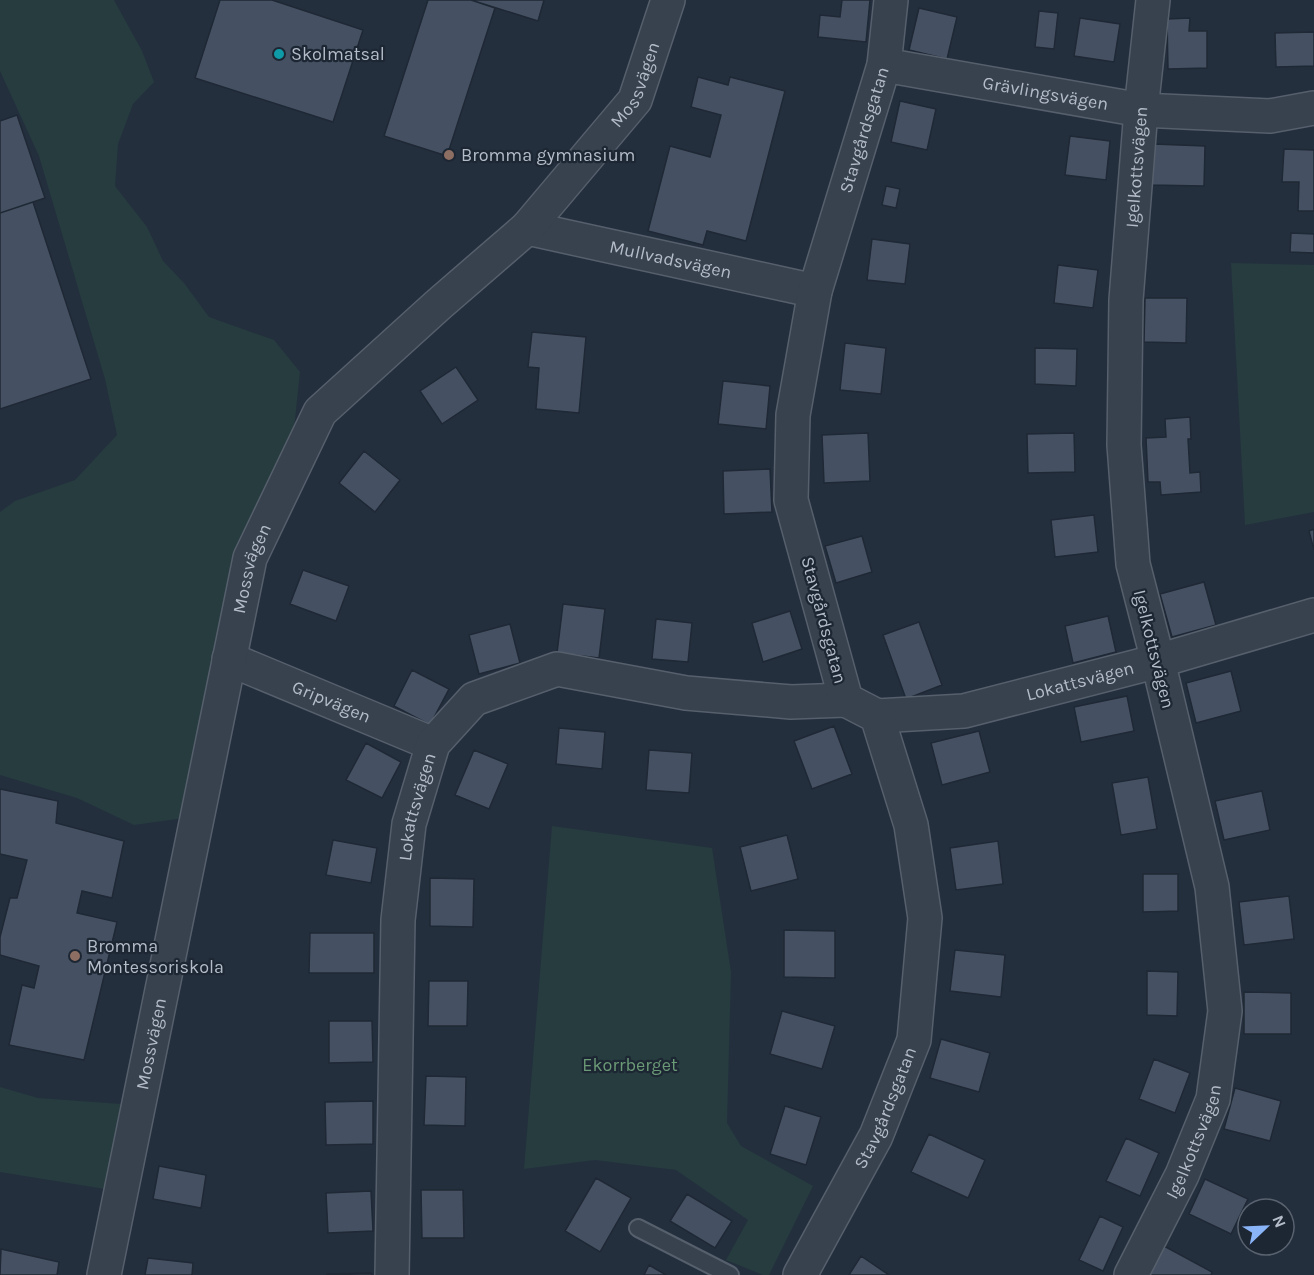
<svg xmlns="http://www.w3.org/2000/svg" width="1314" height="1275" font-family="Karla,sans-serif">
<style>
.green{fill:#263c3f}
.building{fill:#455162;stroke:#1f2835;stroke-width:1.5}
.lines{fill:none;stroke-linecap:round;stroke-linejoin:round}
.lane-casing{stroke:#565f6c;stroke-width:20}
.street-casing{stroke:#565f6c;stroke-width:36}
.lane{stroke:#38414e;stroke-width:16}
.street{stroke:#38414e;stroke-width:33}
.culture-dot{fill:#0f9aa8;stroke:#1d2633;stroke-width:2}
.education-dot{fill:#8d6e63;stroke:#1d2633;stroke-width:2}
.labels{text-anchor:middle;stroke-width:4.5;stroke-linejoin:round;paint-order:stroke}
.poi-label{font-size:18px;fill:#b4bcc9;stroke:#1d2633;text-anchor:start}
.street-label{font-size:18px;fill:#b4bcc9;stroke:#1d2633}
.park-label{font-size:18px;fill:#6b9a76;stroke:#1d2633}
</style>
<rect width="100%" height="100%" fill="#242f3e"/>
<path class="green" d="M0,0h114l28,51 12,31 -21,22 -15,40 -3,42 32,41 16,34 21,22 25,34 65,23 26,32 -6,57 -109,385 -8,5 -43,6 -57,-27 -77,-23v-263l15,-11 60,-21 42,-45 -12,-56 -66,-223 -39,-85z
M1231,263l83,2v247l-69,13z
M552,826l160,22 19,124 -4,151 14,23 72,40 -44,89h-6l-37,-15 22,-40 -72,-50 -81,-10 -71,9z
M0,1087l38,11 83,6 -16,85 -105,-17z"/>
<path class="building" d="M220,0h52l91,30 -30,92 -138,-44z
M428,0h43l24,8 -48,148 -63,-20z
M471,0h73l-6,21z
M842,0h28l-4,42 -48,-5 2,-22 20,2z
M919,8l38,9 -10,42 -38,-9z
M1039,11l19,2 -4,36 -19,-2z
M1080,18l40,6 -6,38 -40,-6z
M1190,18l-1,13h18v37l-39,1 -1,-50z
M1314,32v34l-38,1 -1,-34z
M698,77l30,8 2,-8 55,14 -39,150 -39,-10 -4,14 -55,-14 22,-85 40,11 11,-42 -30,-8z
M900,101l36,8 -9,41 -36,-8z
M17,115l28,83 -45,15v-92z
M1070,136l40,5 -4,39 -41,-5z
M1153,144l52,2 -1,40 -53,-1z
M1284,149l30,1v61h-16l1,-29h-17z
M886,186l14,3 -4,19 -14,-3z
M33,202l58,177 -91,30v-196z
M1291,233l23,1v19l-24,-1z
M872,239l38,5 -5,40 -38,-4z
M1058,265l40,5 -5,38 -39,-5z
M1145,298h42l-1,45 -42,-1z
M532,332l54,5 -7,76 -43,-4 3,-41 -11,-1z
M845,343l41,5 -5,46 -41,-4z
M1035,348l42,1 -1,37 -41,-2z
M456,367l22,33 -36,24 -22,-33z
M723,381l47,5 -4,43 -48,-5z
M1190,417l1,22h-3l2,34 10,-1 1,20 -40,3 -1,-13h-12l-2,-44 20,-1 -1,-18z
M868,433l2,48 -46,2 -2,-48z
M1074,433l1,39 -47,1 -1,-39z
M364,451l36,29 -25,32 -36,-29z
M770,469l2,43 -48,2 -1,-43z
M1094,515l4,37 -43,5 -4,-37z
M1314,529v21l-5,-19z
M862,536l10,36 -36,11 -11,-37z
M303,570l46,16 -13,35 -46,-17z
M1204,582l12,43 -44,12 -12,-43z
M563,604l42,5 -6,49 -42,-5z
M790,611l12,38 -39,13 -11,-39z
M1108,616l8,36 -43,11 -8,-37z
M656,619l36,4 -4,39 -36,-3z
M919,622l23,63 -36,14 -23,-64z
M510,624l10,39 -41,11 -10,-39z
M412,670l37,19 -19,36 -36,-19z
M1231,671l10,40 -45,12 -10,-40z
M1127,696l7,35 -53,11 -7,-35z
M834,726l18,48 -40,15 -18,-48z
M559,728l46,4 -3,37 -46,-5z
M979,731l11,41 -48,13 -11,-42z
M366,743l35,19 -19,36 -36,-18z
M474,750l34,14 -19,45 -34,-14z
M649,750l43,3 -3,40 -43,-3z
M1148,777l9,52 -36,6 -9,-52z
M0,789l58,12 -2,22 68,18 -12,57 -30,-7 -5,22 40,9 -33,138 -75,-15 13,-60 12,3 5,-22 -39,-11v-18l10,-39h7l10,-38 -27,-6z
M1262,791l8,39 -46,10 -9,-39z
M787,835l11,44 -47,12 -11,-44z
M333,840l44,8 -6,35 -45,-8z
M998,841l5,43 -47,6 -6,-42z
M1143,874h35v37l-35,1z
M430,878l44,1 -1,48 -43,-1z
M1289,896l5,43 -50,6 -5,-43z
M784,930l51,1v47l-51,-1z
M310,933h64v40h-65z
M955,950l50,5 -4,42 -51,-6z
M1147,971l31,1 -1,44 -30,-1z
M429,981h39l-1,45h-39z
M1244,992l47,1v41h-47z
M782,1011l53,15 -13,43 -52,-15z
M329,1021h43l1,41 -44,1z
M941,1039l49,14 -11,39 -49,-14z
M1154,1059l36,14 -15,40 -36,-14z
M426,1076l40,1 -1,49 -41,-1z
M1235,1088l46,13 -11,40 -46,-12z
M373,1101v43l-47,1 -1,-43z
M785,1106l36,11 -15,48 -36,-11z
M929,1134l56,26 -17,38 -57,-26z
M1126,1138l33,15 -19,43 -34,-15z
M159,1166l47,9 -5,33 -48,-9z
M596,1178l35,20 -31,54 -35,-21z
M1205,1179l43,20 -17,35 -42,-20z
M421,1190h42l1,48h-42z
M371,1191l2,40 -45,2 -2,-40z
M687,1194l45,27 -17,27 -45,-27z
M1100,1216l23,11 -20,44 -24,-11z
M1164,1246l48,26 -1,3h-62z
M1,1249l58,13 -2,13h-57z
M861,1256l28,19h-40z
M148,1258l45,5 -1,12h-47z
M649,1265l17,10h-22z
M371,1273l1,2h-45v-1z"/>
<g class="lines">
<g class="lane-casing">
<path id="lane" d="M638,1228l92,47"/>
</g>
<g class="street-casing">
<g id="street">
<path id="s1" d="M884,65l257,45 129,6 44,-8"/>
<path id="s2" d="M527,228l288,63"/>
<path id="s3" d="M229,659l204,85"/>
<path id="s4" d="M877,716l87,-5 194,-50 156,-46"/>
<path id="s5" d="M104,1275l146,-717 70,-146 118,-107 89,-77 108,-128 33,-100"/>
<path id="s6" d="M392,1275l6,-355 11,-96 24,-80 41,-45 83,-30 129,24 105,9 55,-2"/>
<path id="s7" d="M800,1275l76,-139 38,-96 11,-122 -14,-93 -34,-109 -31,-16 -55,-200 2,-85 22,-124 69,-226 7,-65"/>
<path id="s8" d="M1131,1275l51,-100 31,-76 12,-88 -13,-124 -54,-226 -25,-97 -9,-119 2,-145 15,-190 12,-110"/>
</g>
</g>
<use href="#lane" class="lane"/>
<use href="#street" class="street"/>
</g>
<circle class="culture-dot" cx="279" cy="54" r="6"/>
<g class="education-dot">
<circle cx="449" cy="155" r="6"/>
<circle cx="75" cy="956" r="6"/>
</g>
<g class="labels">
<g class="poi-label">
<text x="291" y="60">Skolmatsal</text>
<text x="461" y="161">Bromma gymnasium</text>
<text x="87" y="952">Bromma<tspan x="87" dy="21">Montessoriskola</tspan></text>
</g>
<g class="street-label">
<text dy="6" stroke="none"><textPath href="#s5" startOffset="1352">Mossvägen</textPath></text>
<text dy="6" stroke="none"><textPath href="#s1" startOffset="164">Grävlingsvägen</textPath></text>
<text dy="6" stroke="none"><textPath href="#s7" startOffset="1214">Stavgårdsgatan</textPath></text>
<text dy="6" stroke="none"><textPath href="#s8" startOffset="1138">Igelkottsvägen</textPath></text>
<text dy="6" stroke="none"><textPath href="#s2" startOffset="147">Mullvadsvägen</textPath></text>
<text dy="6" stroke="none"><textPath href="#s5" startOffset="722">Mossvägen</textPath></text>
<text transform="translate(824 620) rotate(75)" y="6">Stavgårdsgatan</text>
<text transform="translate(1154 649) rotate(76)" y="6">Igelkottsvägen</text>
<text dy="6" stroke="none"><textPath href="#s4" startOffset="207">Lokattsvägen</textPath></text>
<text dy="6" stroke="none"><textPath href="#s3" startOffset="111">Gripvägen</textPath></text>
<text dy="6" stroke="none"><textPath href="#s6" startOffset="470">Lokattsvägen</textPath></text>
<text dy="6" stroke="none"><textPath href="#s5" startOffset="236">Mossvägen</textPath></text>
<text dy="6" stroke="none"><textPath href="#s7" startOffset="188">Stavgårdsgatan</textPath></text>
<text dy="6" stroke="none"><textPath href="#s8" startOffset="148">Igelkottsvägen</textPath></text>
</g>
<g class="park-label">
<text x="630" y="1071">Ekorrberget</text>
</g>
</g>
<g transform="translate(1266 1227) rotate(67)"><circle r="28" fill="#1d2633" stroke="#59626f" stroke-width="1.5"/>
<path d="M0-4.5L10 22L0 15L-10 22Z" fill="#8ab4f8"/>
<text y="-9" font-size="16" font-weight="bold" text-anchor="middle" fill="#b4bcc9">N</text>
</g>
</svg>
